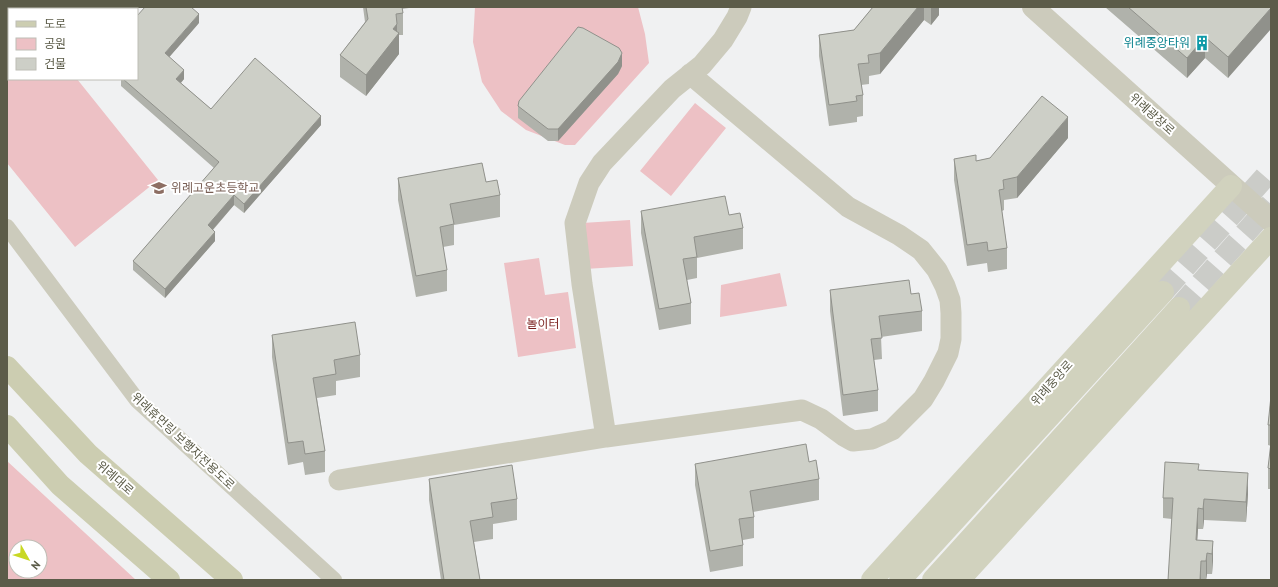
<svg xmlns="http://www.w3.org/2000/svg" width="1278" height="587" font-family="'PT Sans','Noto Sans KR',sans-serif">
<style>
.green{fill:#edc1c5;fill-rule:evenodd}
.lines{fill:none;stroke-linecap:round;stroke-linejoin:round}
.secondary-tunnel{stroke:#cbccc8;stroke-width:22;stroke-dasharray:22 11;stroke-linecap:butt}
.pedestrian{stroke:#cccbbc;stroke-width:16}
.minor{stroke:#cccbbc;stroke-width:21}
.tertiary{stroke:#cccbbc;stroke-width:22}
.secondary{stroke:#d1d2be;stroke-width:22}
.primary{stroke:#cccdb1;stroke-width:22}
.wall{fill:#b0b2ab}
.shaded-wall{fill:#90918b}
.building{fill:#cdcfc7;stroke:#90918b}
.labels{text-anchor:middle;stroke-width:4;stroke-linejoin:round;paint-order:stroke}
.culture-label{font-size:12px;fill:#0d838f;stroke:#fff;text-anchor:end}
.street-label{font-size:12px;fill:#5c5c49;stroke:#fff}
.education-label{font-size:12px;fill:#785e54;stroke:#fff;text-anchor:start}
.park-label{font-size:12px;fill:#7a1f1d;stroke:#fff}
</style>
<rect width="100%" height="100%" fill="#f0f1f2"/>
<path class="green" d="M475,7h163l7,27 4,29 -74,82h-10l-39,-15 -25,-19 -19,-29 -9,-40z
M9,38v41h68l81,101 -83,67 -68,-84v-123z
M695,103l31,25 -55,68 -31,-25z
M630,220l3,46 -48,3 -3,-46z
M539,258l6,37 23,-3 8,56 -58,9 -14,-94z
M780,273l7,33 -67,11 1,-32z
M7,461l129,119h-129zM16,547h24v24h-24z"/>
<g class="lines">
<path class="secondary-tunnel" d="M1163,292l108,-122
M1179,308l92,-104"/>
<path class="pedestrian" d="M7,227l130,173 197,180"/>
<path class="minor" d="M606,437l-24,-153 -7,-61 14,-40 13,-20 70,-74 30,-24 21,-25 14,-23 4,-10
M339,480l267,-43 196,-27 19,9 23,17 9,5 19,-2 20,-9 31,-31 11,-18 14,-28 3,-14v-26l-1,-13 -5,-14 -8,-16 -16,-20 -22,-15 -51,-28 -158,-133"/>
<path class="tertiary" d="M1033,7l238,214"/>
<path class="secondary" d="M872,580l359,-394
M900,580l263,-288
M933,580l246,-272
M959,580l312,-342"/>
<path class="primary" d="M7,367l81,87 144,126
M7,426l53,59 109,95"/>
</g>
<path class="wall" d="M363,7h53l-14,2 1,4v22h-4v19l-33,42 -26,-19v-22l25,-33z
M873,7h66v8l-8,10 -7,-5 -44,54 -11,2v8l-8,1 2,10v21l-6,1v5l-28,4 -10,-70v-21l35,-5z
M1105,7h166l-43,71 -23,-20 -18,20z
M199,23l-30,34 15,22 -3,4 30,26 110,16 -77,88 -10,-8 -21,25 2,11 -50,57 -32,-28v-9l81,-93 -93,-82v-7h16z
M622,66l-4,8 -60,67h-10l-30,-23v-12z
M1068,138l-51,60 -13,2v10l-2,1 5,37v21l-19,3 -1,-9 -20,3 -13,-86v-21l22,2 14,-3z
M398,178l88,4 14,13v22l-46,8v20l-11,2 4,23v21l-31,6 -18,-97z
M641,211l88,4 14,13v21l-46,9v20l-10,2 4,23v21l-32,6 -18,-97z
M830,290l81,4 11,17v20l-41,6 1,22 -8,1 4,30v21l-35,5 -13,-105z
M272,335l88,20v22l-24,4v14l-19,3 8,53v21l-20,3 -2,-13 -15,3 -16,-108z
M1271,396v93h-3v-21l3,-22 -3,-1v-20z
M809,462l10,17v21l-66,12 1,5v21l-11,2v26l-33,6 -15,-87v-21z
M1199,470l49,24 -2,28 -42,-2 -1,9h-5l-1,11 16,1 -1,33h-5l-1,6h-38l4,-61 -9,-1v-20z
M429,479l88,20v21l-24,4v15l-19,3 6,38h-39l-12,-80z"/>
<path class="shaded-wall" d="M918,7h6v13l-44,54v-21z
M931,7h8v8l-8,10z
M1271,8v21l-43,49v-21z
M199,14v9l-34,39v-9z
M397,24v11l2,-2v21l-33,42v-21l27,-46z
M1205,37v21l-18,20v-20z
M622,53v13l-4,8 -60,67v-12z
M184,70v9l-8,9v-9z
M321,116v9l-77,88v-9z
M1068,117v21l-51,60v-21z
M234,195v10l-26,30v-10z
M215,232v9l-50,57v-9z
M1248,473v21l-2,28v-20z
M1204,499v21l-1,9v-20z
M1198,508v21l-2,32v-21z
M1213,541v20l-1,13v-20z
M1207,553v21l-1,6v-19z
M1201,561v19h-1z"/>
<path class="building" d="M145,7h46l8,7 -34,39 19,17 -8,9 35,30 44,-51 66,58 -77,88 -10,-9 -26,30 7,7 -50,57 -32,-28 86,-99 -96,-83h14v-63z
M366,7h36l1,6 -7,1 1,10 -4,5 6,4 -33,42 -26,-20 28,-36z
M873,7h45l-38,46 -12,2 1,8 -11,1 5,31 -7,1 1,5 -28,4 -10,-70 35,-5z
M1128,7h143v1l-43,49 -23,-20 -18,21z
M578,27l5,1 36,20 3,5 -4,9 -60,67h-10l-30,-23 1,-5z
M1042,96l26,21 -51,60 -14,3 1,9 -5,1 8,58 -19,3 -1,-9 -20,3 -13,-86 22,-4v6l14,-3z
M482,163l4,19 11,-2 3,15 -50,9 4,20 -14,3 7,43 -31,6 -18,-98z
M725,196l4,19 11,-2 3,15 -49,9 3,20 -14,2 8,44 -32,6 -18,-98z
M909,280l2,14 8,-1 3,18 -43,5 3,22 -11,1 7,51 -35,5 -13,-105z
M355,322l5,33 -26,5 2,14 -23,4 12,73 -20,3 -2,-13 -15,2 -16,-108z
M1271,396v29h-3z
M1271,442v27l-3,-1z
M806,444l3,18 7,-2 3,19 -69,12 4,26 -15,2 4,26 -33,6 -15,-87z
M1165,462l34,2 -1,6 50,3 -2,29 -42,-3 -1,10 -5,-1 -2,32 17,1 -1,13 -5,-1 -1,8h-5l-1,19h-32l5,-82h-10z
M512,465l5,34 -26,4 2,14 -23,4 10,59h-36l-15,-101z"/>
<defs>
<g id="building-bare" transform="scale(1.2)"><path d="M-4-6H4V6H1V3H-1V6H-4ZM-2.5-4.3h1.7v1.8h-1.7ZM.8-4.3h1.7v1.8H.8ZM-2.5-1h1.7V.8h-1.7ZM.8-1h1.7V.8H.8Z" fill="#0f9aa8" stroke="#fff" stroke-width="2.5" paint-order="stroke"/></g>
<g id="university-bare" transform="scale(1.2)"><path d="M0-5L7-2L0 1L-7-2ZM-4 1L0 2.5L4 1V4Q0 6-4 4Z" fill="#8d6e63" stroke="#fff" stroke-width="2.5" paint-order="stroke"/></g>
</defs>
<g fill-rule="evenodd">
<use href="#building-bare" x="1202" y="43"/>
<use href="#university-bare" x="159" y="188"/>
</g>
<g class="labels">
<g class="culture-label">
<text x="1190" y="47">위례중앙타워</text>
</g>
<g class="street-label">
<text transform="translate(1152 114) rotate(42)" y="4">위례광장로</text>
<text transform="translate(1052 383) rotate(-48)" y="4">위례중앙로</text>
<text transform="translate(183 441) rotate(43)" y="4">위례휴먼링 보행자전용도로</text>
<text transform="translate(115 478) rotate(41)" y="4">위례대로</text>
</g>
<g class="education-label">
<text x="171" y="192">위례고운초등학교</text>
</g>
<g class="park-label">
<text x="543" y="328">놀이터</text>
</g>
</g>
<rect width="1278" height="587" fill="none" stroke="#5c5c49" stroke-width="16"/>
<rect x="8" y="8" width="130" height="72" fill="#ffffff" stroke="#bebeb6"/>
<rect x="16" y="21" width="20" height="6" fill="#cccdb1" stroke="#bebeb6"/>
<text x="44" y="28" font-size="12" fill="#5c5c49">도로</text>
<rect x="16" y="38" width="20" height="12" fill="#edc1c5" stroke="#bebeb6"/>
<text x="44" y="48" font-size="12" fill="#5c5c49">공원</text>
<rect x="16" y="58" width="20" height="12" fill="#cdcfc7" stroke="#bebeb6"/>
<text x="44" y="68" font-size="12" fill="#5c5c49">건물</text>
<g transform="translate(28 559) rotate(129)"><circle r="19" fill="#ffffff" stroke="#bebeb6"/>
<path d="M0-3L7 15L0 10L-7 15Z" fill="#c8d824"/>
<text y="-6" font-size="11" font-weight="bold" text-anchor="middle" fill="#5c5c49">N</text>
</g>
</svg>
